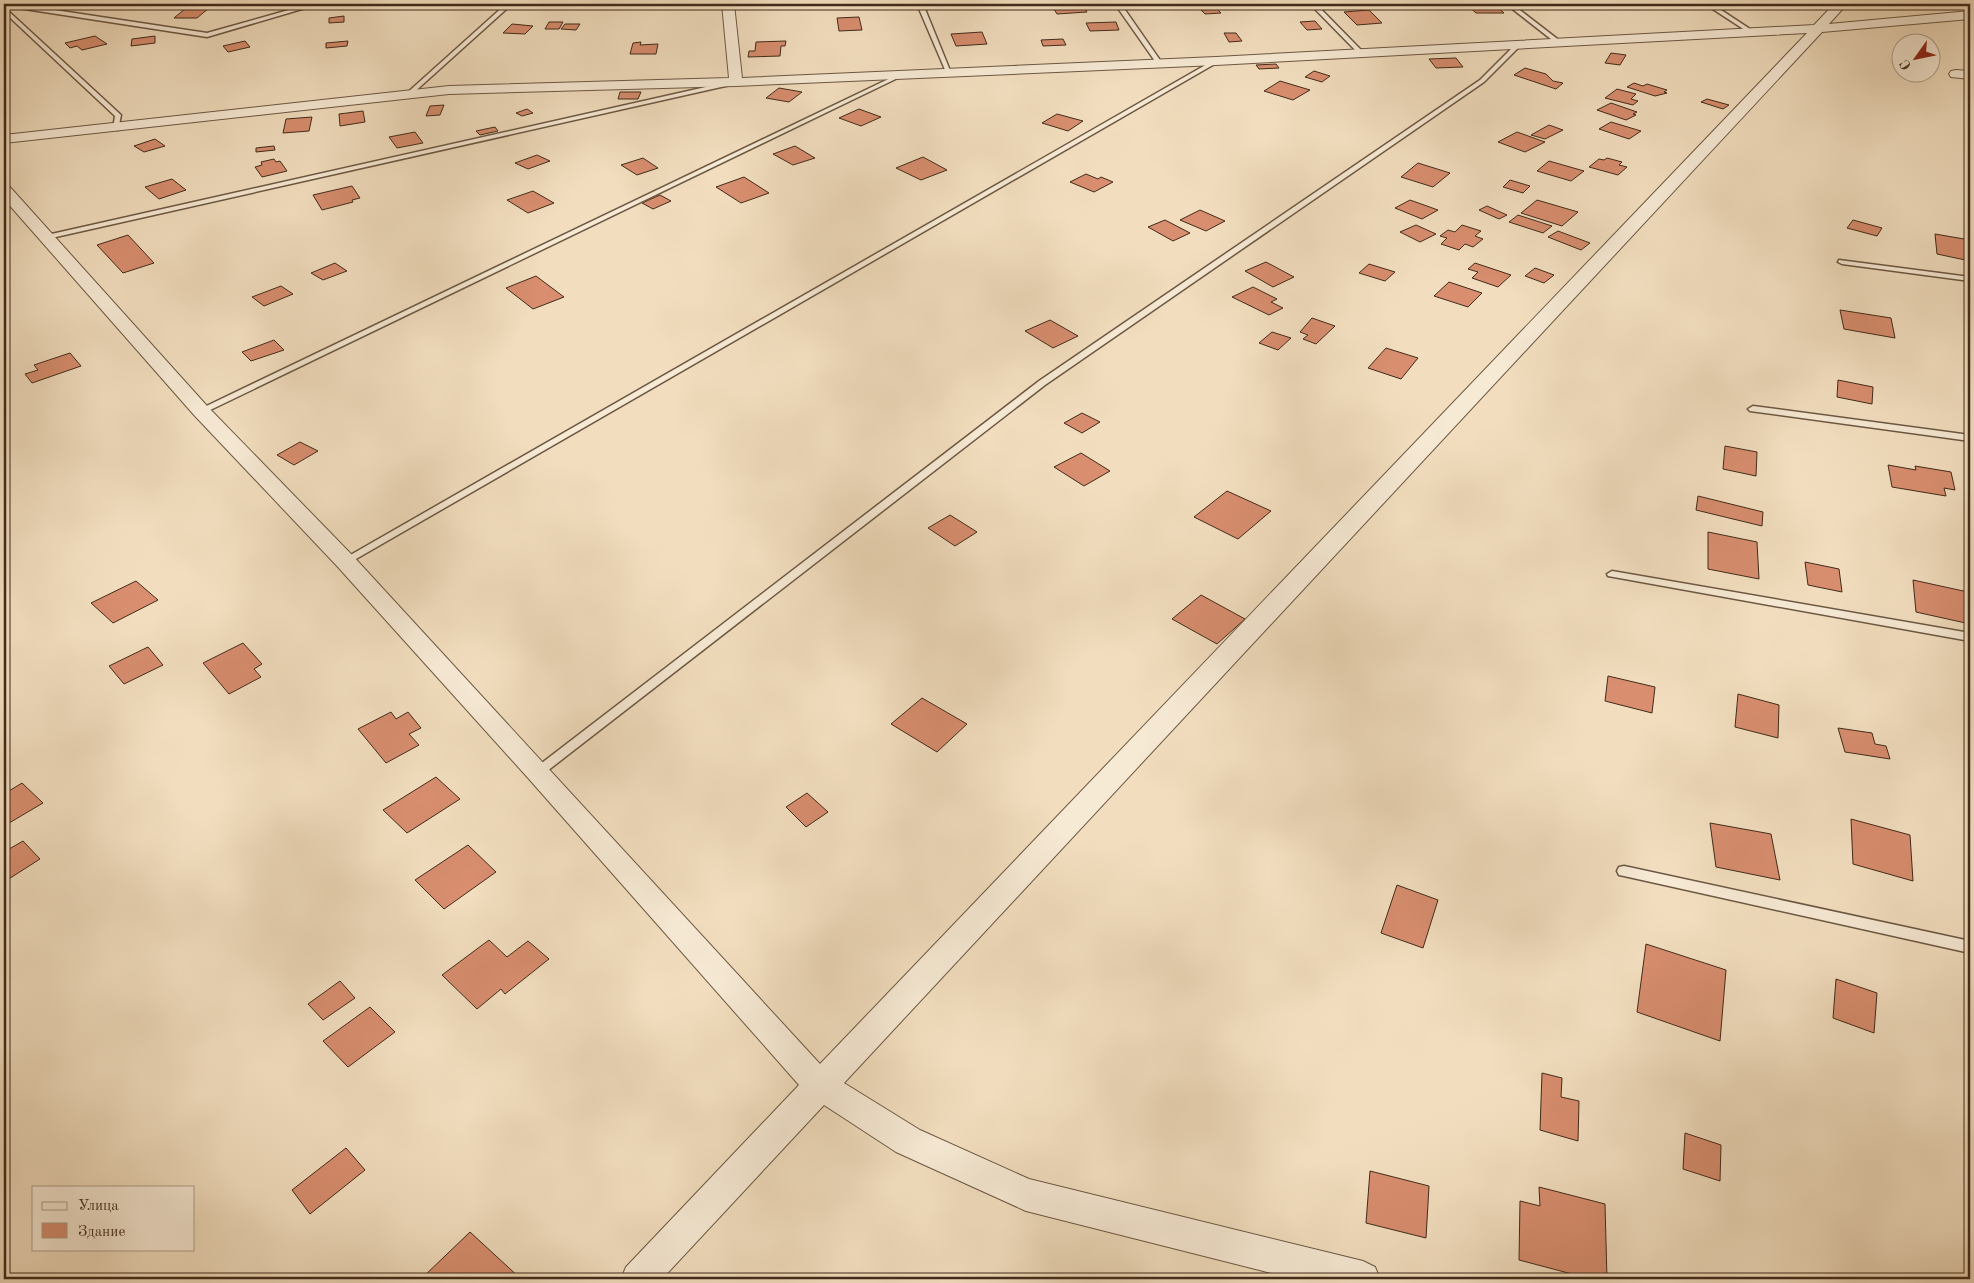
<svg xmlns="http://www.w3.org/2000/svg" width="1974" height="1283" font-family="'Old Standard TT',serif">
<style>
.building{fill:#d88e6f;stroke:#412b1a}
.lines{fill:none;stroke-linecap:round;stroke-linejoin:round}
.lane-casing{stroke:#6d5843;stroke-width:3}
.street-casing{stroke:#6d5843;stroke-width:2}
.lane{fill:#f7ead5;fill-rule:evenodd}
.street{fill:#f7ead5;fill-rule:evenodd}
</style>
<rect width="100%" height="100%" fill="#f2debf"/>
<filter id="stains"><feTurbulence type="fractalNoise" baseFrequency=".004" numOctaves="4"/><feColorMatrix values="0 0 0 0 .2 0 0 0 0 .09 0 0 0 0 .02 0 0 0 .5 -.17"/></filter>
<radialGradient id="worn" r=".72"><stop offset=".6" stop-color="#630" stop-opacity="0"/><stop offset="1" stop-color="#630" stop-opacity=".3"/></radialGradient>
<path class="building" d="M1051,4h31l5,8 -30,2z
M1466,4h28l10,9h-28z
M1658,4h30l2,1 -27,2z
M186,8h23l-12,10h-23z
M1217,9l4,4 -16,1 -4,-4z
M1369,10l13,13 -25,2 -13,-13z
M344,16v6l-15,1v-5z
M859,17l3,13 -23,1 -2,-13z
M1315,21l7,8 -15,1 -7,-8z
M549,22h14l-4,7h-14z
M1116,22l3,8 -29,1 -4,-8z
M512,24l21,2 -8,8 -22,-1z
M565,24h15l-4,6 -15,-1z
M982,32l5,12 -31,2 -5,-12z
M1224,33h12l6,8 -13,1z
M95,36l12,8 -25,6 -5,-4 -7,2 -5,-5z
M155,36v7l-24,3 1,-7z
M1063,39l3,6 -23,1 -2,-6z
M245,41l5,6 -22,5 -5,-6z
M348,41l-1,5 -21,2v-5z
M786,41l-1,5h-4l-1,10 -32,1 1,-6h6l1,-9z
M641,42l-1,3 18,-1 -2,10h-26l3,-11z
M1611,53l15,2 -6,10 -15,-2z
M1456,58l7,9 -27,1 -7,-9z
M1276,64l3,4 -20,1 -3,-4z
M1525,68l21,6 7,7 10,2 -7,6 -42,-14z
M1314,71l16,5 -8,6 -17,-5z
M1280,81l30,9 -17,10 -29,-9z
M1634,83l9,3 4,-2 20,6 -3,2 3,1 -12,3 -28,-9z
M779,88l23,4 -13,10 -23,-4z
M1617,89l19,5 -5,5 7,2 -5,4 -28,-7z
M620,92h21l-3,7h-20z
M1707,99l22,6 -6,4 -22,-7z
M1611,103l26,9 -4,2 3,1 -10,5 -29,-10z
M444,105l-4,10 -14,1 4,-10z
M527,109l6,4 -11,3 -6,-3z
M859,109l22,8 -20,9 -22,-8z
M363,111l2,11 -25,4 -1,-12z
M1057,114l26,7 -15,10 -26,-8z
M312,117l-3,14 -26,2 3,-14z
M1611,122l30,9 -12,8 -30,-10z
M1549,125l14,5 -18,9 -14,-4z
M495,127l3,4 -18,4 -4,-4z
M415,132l8,11 -26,5 -8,-11z
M1517,132l28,10 -20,10 -27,-10z
M155,139l10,7 -21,6 -10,-6z
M274,146l1,4 -19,2v-4z
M795,146l20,12 -22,7 -20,-11z
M537,155l13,6 -22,8 -13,-6z
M923,157l24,13 -26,10 -25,-12z
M643,158l15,10 -21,7 -16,-10z
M1607,158l15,4 -3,3 8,2 -9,8 -29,-8 10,-8 5,1z
M274,159l2,3 4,-1 7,10 -25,6 -7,-10 7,-2 -1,-3z
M1549,161l35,10 -13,10 -34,-10z
M1418,163l32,10 -17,14 -32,-10z
M1086,174l12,5 3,-2 12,5 -19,10 -24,-10z
M744,177l25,16 -28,10 -25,-16z
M172,179l14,11 -27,9 -14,-12z
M1510,180l20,6 -7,7 -20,-6z
M352,186l8,12 -8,2 1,2 -31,8 -9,-15z
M533,191l21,12 -26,10 -21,-13z
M660,195l11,6 -18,8 -11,-6z
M1410,200l28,10 -16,9 -27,-11z
M1537,200l41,12 -16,14 -41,-13z
M1487,206l20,9 -8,4 -20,-9z
M1200,210l25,11 -19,10 -26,-11z
M1518,215l34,11 -9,7 -34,-11z
M1165,220l25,13 -17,8 -25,-14z
M1853,220l29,8 -5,8 -30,-8z
M1416,225l20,9 -16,8 -20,-10z
M1462,225l19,6 -6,5 8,3 -10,8 -8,-3 -6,6 -18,-6 6,-6 -7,-2 8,-6 7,2z
M1558,231l32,12 -9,7 -33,-13z
M1935,234l35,6v21l-33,-7z
M128,235l26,28 -31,10 -26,-28z
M1266,262l28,15 -21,10 -28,-16z
M335,263l12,8 -24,9 -12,-7z
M1475,263l36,12 -13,12 -26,-9 6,-6 -10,-3z
M1369,264l26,8 -10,9 -26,-8z
M1535,268l19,7 -10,8 -19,-7z
M536,276l28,21 -31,12 -27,-21z
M1449,282l33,11 -14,14 -34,-11z
M281,286l12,8 -29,12 -12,-9z
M1253,287l24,12 -6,3 12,6 -14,7 -37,-18z
M1840,310l51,8 4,20 -51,-9z
M1312,318l23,8 -19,18 -13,-5 5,-4 -8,-3z
M1050,320l28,16 -25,12 -28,-17z
M1272,332l19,6 -13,12 -19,-7z
M274,340l10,10 -33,11 -9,-9z
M1386,348l32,10 -17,21 -33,-11z
M70,353l11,13 -49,17 -7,-9 13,-4 -4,-5z
M1838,380l35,7 -1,17 -35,-7z
M1082,413l18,9 -18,11 -18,-10z
M300,442l18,9 -24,14 -17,-10z
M1725,446l32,6 -1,24 -33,-7z
M1081,453l29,18 -26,15 -30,-19z
M1888,465l28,5 -1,-4 36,6 4,18 -11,-2 2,8 -54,-9z
M1227,491l44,20 -33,28 -44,-22z
M1698,496l65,16 -1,14 -66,-16z
M950,515l27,17 -22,14 -27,-18z
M1708,532l49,10 2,37 -51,-10z
M1805,562l34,7 3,23 -34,-7z
M1913,580l55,12 2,32 -54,-12z
M136,581l22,19 -45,23 -22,-20z
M1201,595l44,24 -28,25 -45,-25z
M243,643l19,21 -8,5 7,8 -32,17 -26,-31z
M148,647l15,18 -39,19 -15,-18z
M1608,676l47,11 -3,26 -47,-12z
M1738,694l41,11 -1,33 -43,-11z
M922,698l45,26 -30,28 -46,-28z
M391,712l5,7 12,-7 13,16 -12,6 10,11 -33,18 -28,-34z
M1838,728l34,5 3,11 11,2 4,13 -45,-7z
M436,777l24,22 -53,34 -24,-23z
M22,783l21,20 -39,23v-32z
M807,793l21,19 -22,15 -20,-20z
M1851,819l59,16 3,46 -60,-17z
M1710,823l61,11 9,46 -64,-13z
M23,841l17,18 -36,23v-30z
M468,845l28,27 -52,37 -29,-29z
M1397,885l41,15 -15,48 -42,-15z
M489,940l18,17 21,-16 21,18 -44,35 -4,-5 -24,20 -35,-34z
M1646,944l80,26 -6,71 -83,-29z
M1836,979l41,14 -3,40 -41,-15z
M340,981l15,17 -32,22 -15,-16z
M370,1007l25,25 -47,35 -25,-26z
M1542,1073l20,5 -1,19 18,4 -1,40 -38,-11z
M1685,1133l36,12 -1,36 -37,-12z
M346,1148l19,22 -55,44 -18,-24z
M1370,1171l59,15 -3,52 -60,-15z
M1539,1187l66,17 2,75h-16l-72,-19 1,-59 20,5z
M470,1232l51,47h-100z"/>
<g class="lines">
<g class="lane-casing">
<path id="lane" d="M4,4h11l192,29 103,-29h9l-112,33 -202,-31z
M506,4h6l-101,91h-4v-2z
M917,4h6l28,69 -5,-1z
M1115,4h6l41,59 -1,1h-4z
M1310,4h6l47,48v2h-4z
M1506,4h6l48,37v2h-4z
M1705,4h7l41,27 -5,1z
M4,7l117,108 -3,15 -5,-1 2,-13 -111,-104z
M1517,43l5,1 -38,38 -439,303 -503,390h-8l-2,-3 2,-3 505,-388 441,-301z
M1216,59l3,2 -1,1 -869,501 -4,1 -5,-3z
M901,73l5,1 -702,339 -3,1 -5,-3z
M728,82l2,1v2l-683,154 -4,-2 4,-2z
M1839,260l131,17v4l-128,-17 -4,-2z
M1753,406l217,29v6l-220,-30 -2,-2z
M1612,571l358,62v8l-362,-65 -1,-2z
M1624,866l346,75v12l-346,-77 -5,-1 -2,-4 2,-4z"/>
</g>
<g class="street-casing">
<path id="street" d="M722,4h12l8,74 474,-21 598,-32 20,-21h13l-18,20 141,-13v8l-148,13 -978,1051 76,47 109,49 334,82 12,6 5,12h-85l-269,-68 -130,-59 -72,-47 -162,174h-41l5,-12 173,-182 -270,-306 -192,-213 -143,-151 -190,-216v-14l6,2 198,220 145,149 467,508 987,-1031 -591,32 -480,21 -287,8 -445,49v-8l445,-49 280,-8z
M1956,70l14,1v8l-19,-2 -2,-3 2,-3z"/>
</g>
<use href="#lane" class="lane"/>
<use href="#street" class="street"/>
</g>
<rect width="1974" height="1283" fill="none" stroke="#f2debf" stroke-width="20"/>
<rect x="5" y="5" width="1964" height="1273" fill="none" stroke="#412b1a" stroke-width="2.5"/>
<rect x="10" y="10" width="1954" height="1263" fill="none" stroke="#412b1a"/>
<rect x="32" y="1186" width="162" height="65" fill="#f7ead5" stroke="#ae9e8a"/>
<rect x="42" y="1202" width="25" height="8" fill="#f7ead5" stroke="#ae9e8a"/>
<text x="78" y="1210" font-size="15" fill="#412b1a">Улица</text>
<rect x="42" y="1223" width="25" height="15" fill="#d88e6f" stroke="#ae9e8a"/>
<text x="78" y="1236" font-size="15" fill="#412b1a">Здание</text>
<g transform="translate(1916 58) rotate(237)"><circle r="24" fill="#f7ead5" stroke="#ae9e8a"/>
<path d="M0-4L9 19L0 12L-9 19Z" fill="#8f2418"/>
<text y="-8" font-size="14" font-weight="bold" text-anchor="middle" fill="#412b1a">С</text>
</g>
<rect width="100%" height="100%" filter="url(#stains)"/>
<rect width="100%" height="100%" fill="url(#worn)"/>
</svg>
